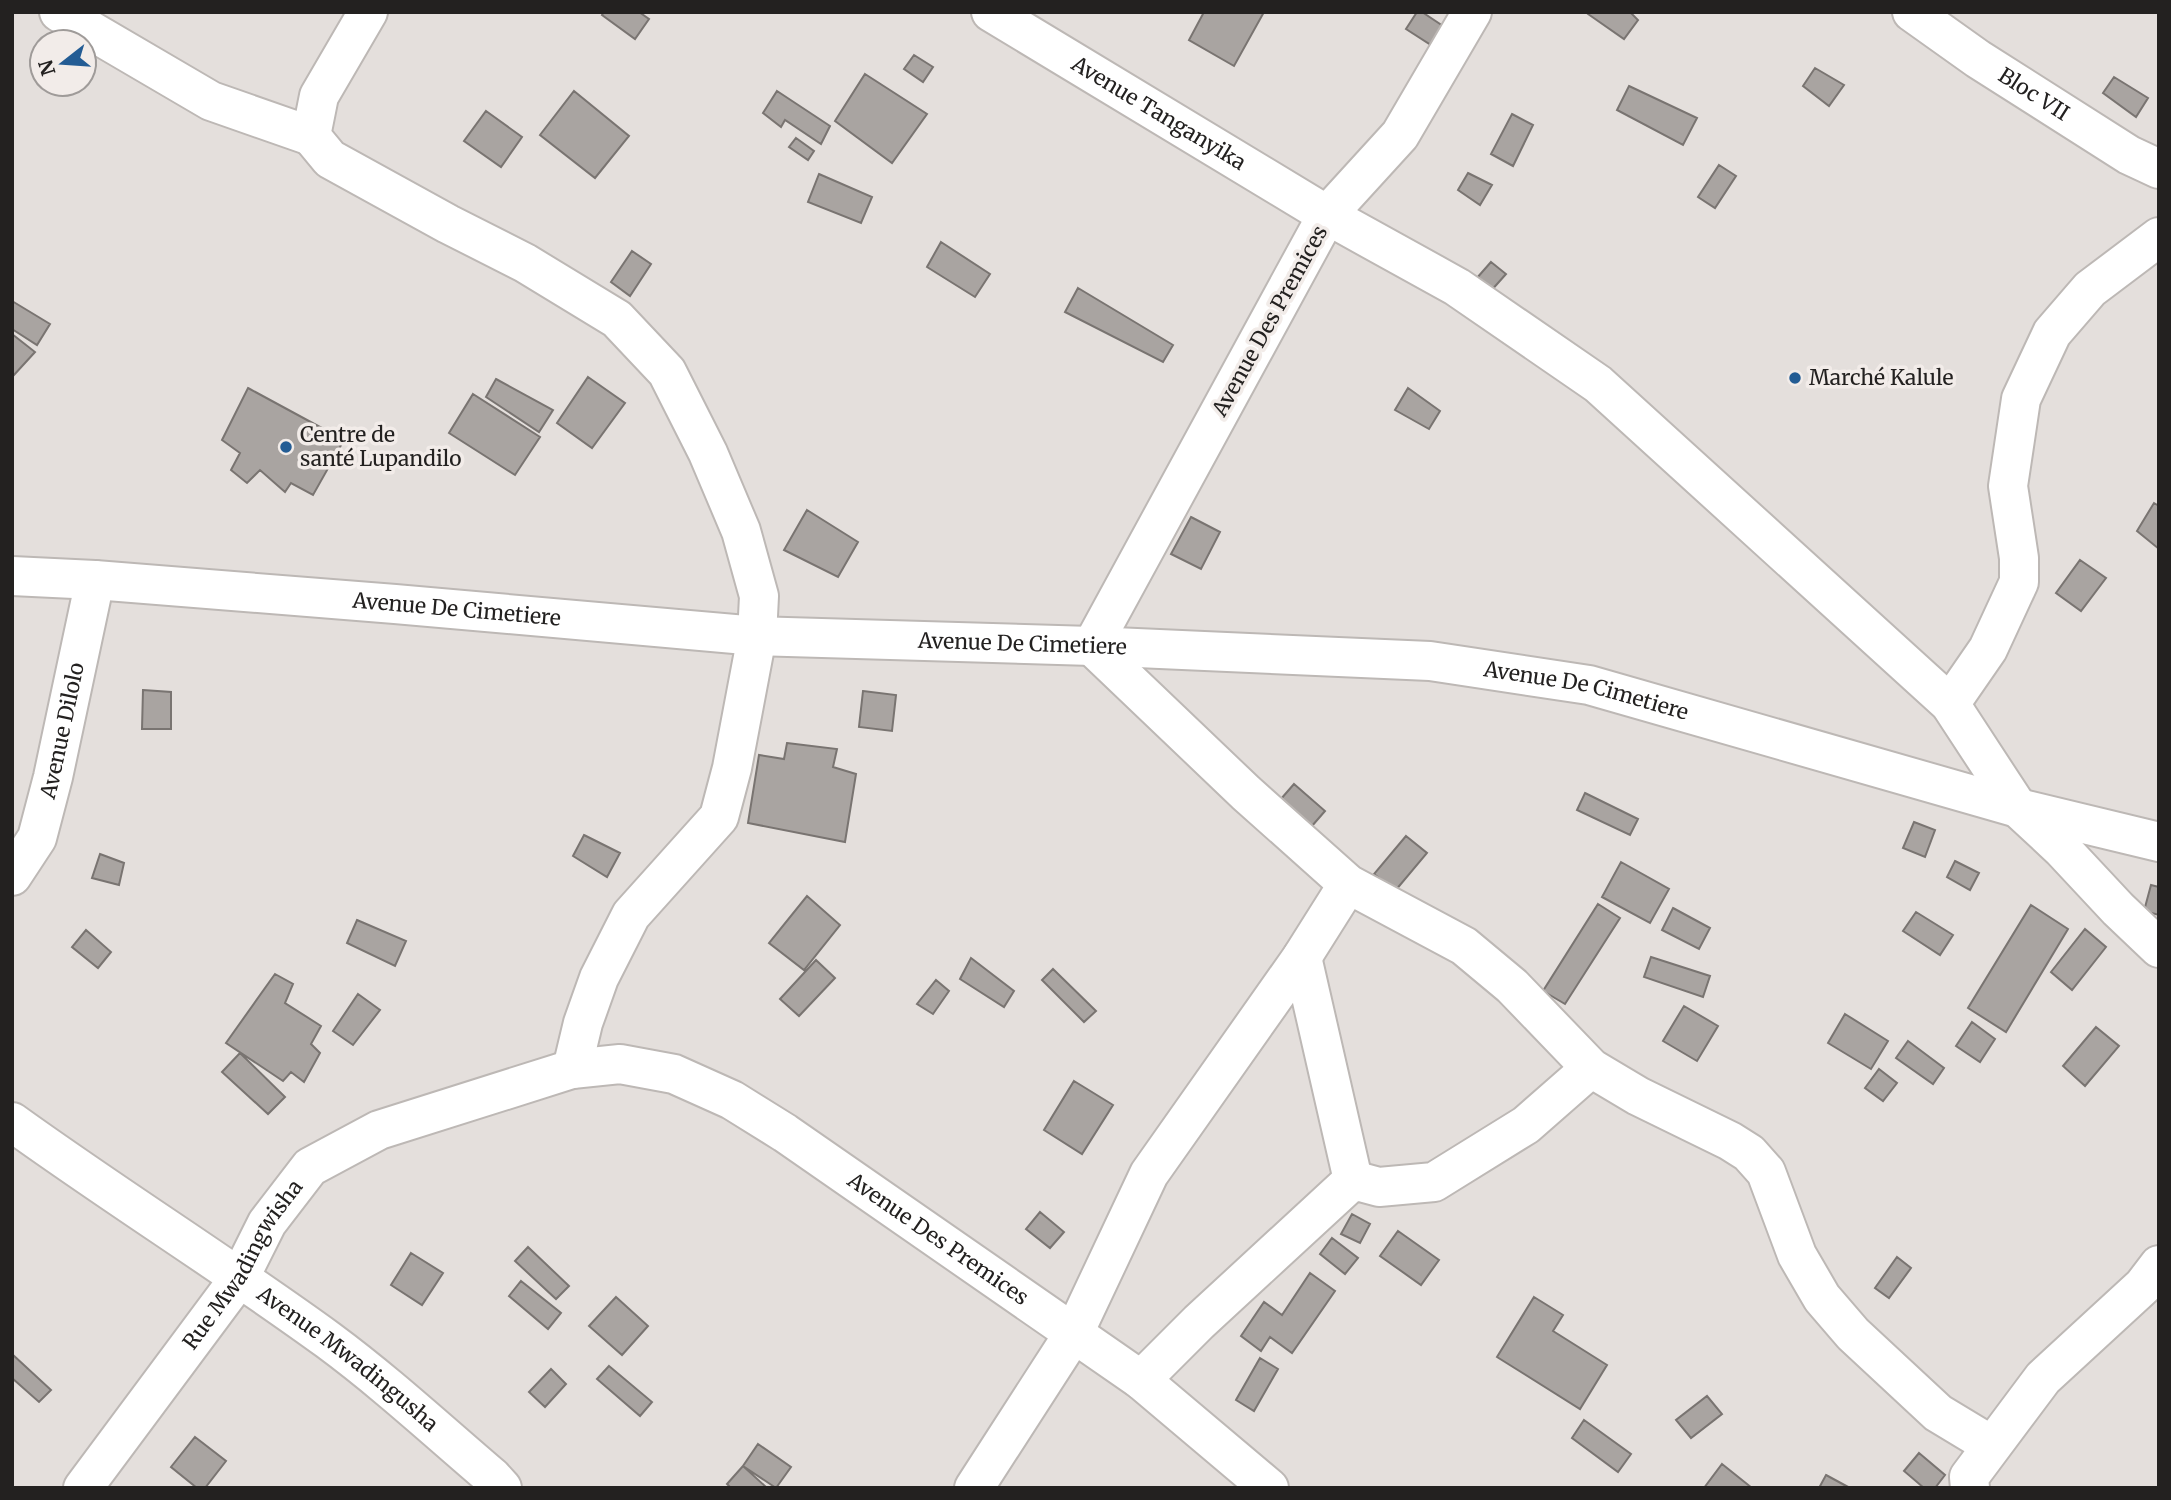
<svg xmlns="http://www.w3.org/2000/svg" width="2171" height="1500" font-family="Merriweather,serif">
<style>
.building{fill:#a9a4a1;stroke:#797471;stroke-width:2}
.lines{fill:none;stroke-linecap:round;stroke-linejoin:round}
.minor-casing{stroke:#bdb8b5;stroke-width:42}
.minor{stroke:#fff;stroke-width:38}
.poi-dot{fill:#235c94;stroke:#f2ece9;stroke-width:2.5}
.labels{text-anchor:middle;stroke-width:7;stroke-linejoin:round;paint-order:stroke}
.street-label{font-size:21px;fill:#232120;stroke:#f2ece9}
.poi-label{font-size:21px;fill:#232120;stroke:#f2ece9;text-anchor:start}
</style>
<rect width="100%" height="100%" fill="#e4dfdc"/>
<path class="building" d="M604,12h35l10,7 -14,20 -33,-24z
M1204,12h60l-30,54 -45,-26z
M1417,12h5l21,14 -12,19 -25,-16z
M1589,12h41l8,8 -14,19 -36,-25z
M914,55l19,12 -10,15 -19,-13z
M1815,68l29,17 -15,21 -26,-20z
M865,74l62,40 -35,49 -57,-42z
M2114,77l34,21 -12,19 -33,-24z
M1629,86l68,32 -14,27 -66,-35z
M574,91l55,45 -34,42 -55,-43z
M777,91l53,35 -9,18 -36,-24 -4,7 -18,-14z
M486,111l36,26 -21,30 -37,-26z
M1512,114l21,11 -20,41 -22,-12z
M796,138l18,13 -6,9 -19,-13z
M1719,165l17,11 -21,32 -17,-11z
M1468,173l24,12 -12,20 -22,-15z
M819,174l53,23 -11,26 -53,-21z
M941,242l49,32 -15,23 -48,-30z
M632,251l19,13 -21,32 -19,-14z
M1491,262l15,12 -16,18 -14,-13z
M1078,288l95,57 -10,17 -98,-50z
M12,301l38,23 -13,21 -25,-16z
M12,334l23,18 -21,23 -2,-1z
M588,377l37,26 -33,45 -35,-25z
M496,379l57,31 -14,22 -53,-35z
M248,388l96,52 -31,55 -22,-12 -6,9 -25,-22 -13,13 -16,-13 9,-17 -18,-13z
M1408,388l32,23 -11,18 -34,-19z
M473,394l67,43 -25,38 -66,-42z
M2154,503l5,3v43l-22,-18z
M807,510l51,32 -20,35 -54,-27z
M1191,517l29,15 -19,37 -30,-15z
M2080,560l26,18 -25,33 -25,-18z
M143,690l28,2v37h-29z
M863,691l33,4 -4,36 -33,-4z
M787,743l50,6 -4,18 23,7 -11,68 -97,-19 11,-68 25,4z
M1294,784l31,27 -20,23 -31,-27z
M1585,793l53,26 -8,16 -53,-25z
M1914,822l21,8 -10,27 -22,-9z
M584,835l36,18 -13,24 -34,-21z
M1406,836l21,17 -32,38 -21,-17z
M100,854l24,9 -5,22 -27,-7z
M1955,861l24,12 -9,17 -23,-13z
M1621,862l48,27 -19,34 -48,-26z
M2151,885l8,2v28l-15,-4z
M807,896l33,29 -36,45 -35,-27z
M1598,904l22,14 -55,86 -22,-13z
M2031,905l37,24 -62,103 -38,-24z
M1673,908l37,20 -11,21 -37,-19z
M1916,912l37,23 -13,20 -37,-24z
M357,920l49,21 -11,25 -48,-23z
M2085,929l21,18 -34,43 -21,-18z
M86,930l25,22 -13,16 -26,-21z
M1651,957l59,19 -7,21 -59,-20z
M971,958l43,33 -10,16 -44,-28z
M816,960l19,18 -36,38 -19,-17z
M1053,969l43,42 -12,11 -42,-42z
M275,974l18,10 -8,19 36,23 -10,18 9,9 -16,29 -13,-10 -8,9 -57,-38z
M936,980l13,11 -16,23 -16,-10z
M358,994l22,16 -27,35 -20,-14z
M1684,1006l34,20 -21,35 -34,-20z
M1845,1014l43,27 -17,28 -43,-26z
M1972,1022l23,17 -15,23 -24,-16z
M2096,1027l23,19 -34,40 -22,-20z
M1908,1041l36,27 -11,16 -37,-26z
M240,1053l45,44 -17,17 -46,-42z
M1879,1069l18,14 -14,18 -18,-13z
M1074,1081l39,24 -31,49 -38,-24z
M1040,1212l24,20 -14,16 -24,-19z
M1352,1214l18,10 -10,19 -19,-9z
M1398,1231l41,29 -18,25 -41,-29z
M1332,1238l26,20 -13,16 -25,-20z
M528,1247l41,39 -13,13 -41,-38z
M411,1253l32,20 -21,32 -31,-20z
M1897,1257l14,11 -22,30 -14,-10z
M1310,1273l25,18 -43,62 -22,-16 -9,14 -20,-15 23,-34 18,13z
M521,1281l40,32 -13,16 -39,-33z
M616,1297l32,29 -26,29 -33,-29z
M1534,1297l29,18 -10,16 54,34 -27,44 -83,-52z
M12,1354l39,36 -12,12 -27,-24z
M1260,1358l18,11 -24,42 -18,-11z
M609,1366l43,36 -12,14 -43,-37z
M551,1369l15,15 -21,23 -16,-15z
M1707,1396l15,18 -31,24 -15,-18z
M1584,1420l47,34 -13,18 -46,-34z
M195,1437l31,24 -21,27h-8l-26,-21z
M758,1444l33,23 -15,21 -33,-22z
M1919,1453l26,22 -10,13h-11l-20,-17z
M1722,1464l30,24h-48z
M743,1466l24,22h-36l-4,-4z
M1826,1475l24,13h-31z"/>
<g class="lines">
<g class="minor-casing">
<g id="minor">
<path d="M59,12l152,89 100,35"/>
<path d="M368,12l-49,84 -8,40 19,23 118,65 77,39 92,56 50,53 41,81 33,78 18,65 -2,40 -25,132 -13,49 -88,98 -32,63 -16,45 -11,46"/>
<path id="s1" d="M991,12l336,203 130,72 141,97 352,320 68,104 43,40 57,61 41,39"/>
<path d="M1472,12l-72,123 -73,80 -235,431 154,147 102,91 116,62 48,40 79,82 47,28 92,45 19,12 17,19 31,83 25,43 31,36 85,79 53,32"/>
<path id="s2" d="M1912,12l66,47 151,96 30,14"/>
<path id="s3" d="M12,576l83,4 300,24 362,32 335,10 338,15 159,24 429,123 141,34"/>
<path d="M1950,704l38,-55 31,-67v-24l-11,-72 13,-87 31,-66 38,-44 69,-52"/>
<path id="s4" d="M12,876l25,-38 16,-61 42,-197"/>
<path d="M1302,957l51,223"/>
<path id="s5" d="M12,1122c104,75 213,143 316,218 57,42 110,91 164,137l10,11"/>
<path d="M1141,1380l58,-58 154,-142 26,7 55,-5 92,-57 65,-57"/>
<path id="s6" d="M83,1488l157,-211 27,-54 43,-56 69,-37 193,-61 48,-5 54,10 58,26 53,33 356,247 128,108"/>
<path d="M974,1488l100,-155 75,-159 153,-217 46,-73"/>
<path d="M1970,1488l-1,-11 74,-99 100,-92 16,-21"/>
</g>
</g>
<use href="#minor" class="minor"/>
</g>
<g class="poi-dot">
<circle cx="1795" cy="378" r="7"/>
<circle cx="286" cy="447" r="7"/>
</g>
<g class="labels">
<g class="street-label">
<text dy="7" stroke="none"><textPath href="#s2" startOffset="147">Bloc VII</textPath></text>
<text dy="7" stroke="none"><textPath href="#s1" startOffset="196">Avenue Tanganyika</textPath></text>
<text transform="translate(1270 321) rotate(-61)" y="7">Avenue Des Premices</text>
<text dy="7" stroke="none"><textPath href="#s3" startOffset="446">Avenue De Cimetiere</textPath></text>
<text dy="7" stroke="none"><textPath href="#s3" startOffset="1013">Avenue De Cimetiere</textPath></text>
<text dy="7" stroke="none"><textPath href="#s3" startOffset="1580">Avenue De Cimetiere</textPath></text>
<text dy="7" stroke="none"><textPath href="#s4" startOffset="156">Avenue Dilolo</textPath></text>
<text dy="7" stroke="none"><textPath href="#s6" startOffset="1090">Avenue Des Premices</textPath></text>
<text dy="7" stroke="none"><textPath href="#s6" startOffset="275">Rue Mwadingwisha</textPath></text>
<text dy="7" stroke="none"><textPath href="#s5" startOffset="411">Avenue Mwadingusha</textPath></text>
</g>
<g class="poi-label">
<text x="1809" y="385">Marché Kalule</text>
<text x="300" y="442">Centre de<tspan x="300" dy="24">santé Lupandilo</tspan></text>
</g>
</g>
<rect width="2171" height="1500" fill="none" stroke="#232120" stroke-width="28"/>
<g transform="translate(63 63) rotate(253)"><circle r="33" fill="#f2ece9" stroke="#9f9b99" stroke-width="2"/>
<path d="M0-5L12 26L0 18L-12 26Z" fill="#235c94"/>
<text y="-10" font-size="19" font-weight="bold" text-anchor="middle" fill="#232120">N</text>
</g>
</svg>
